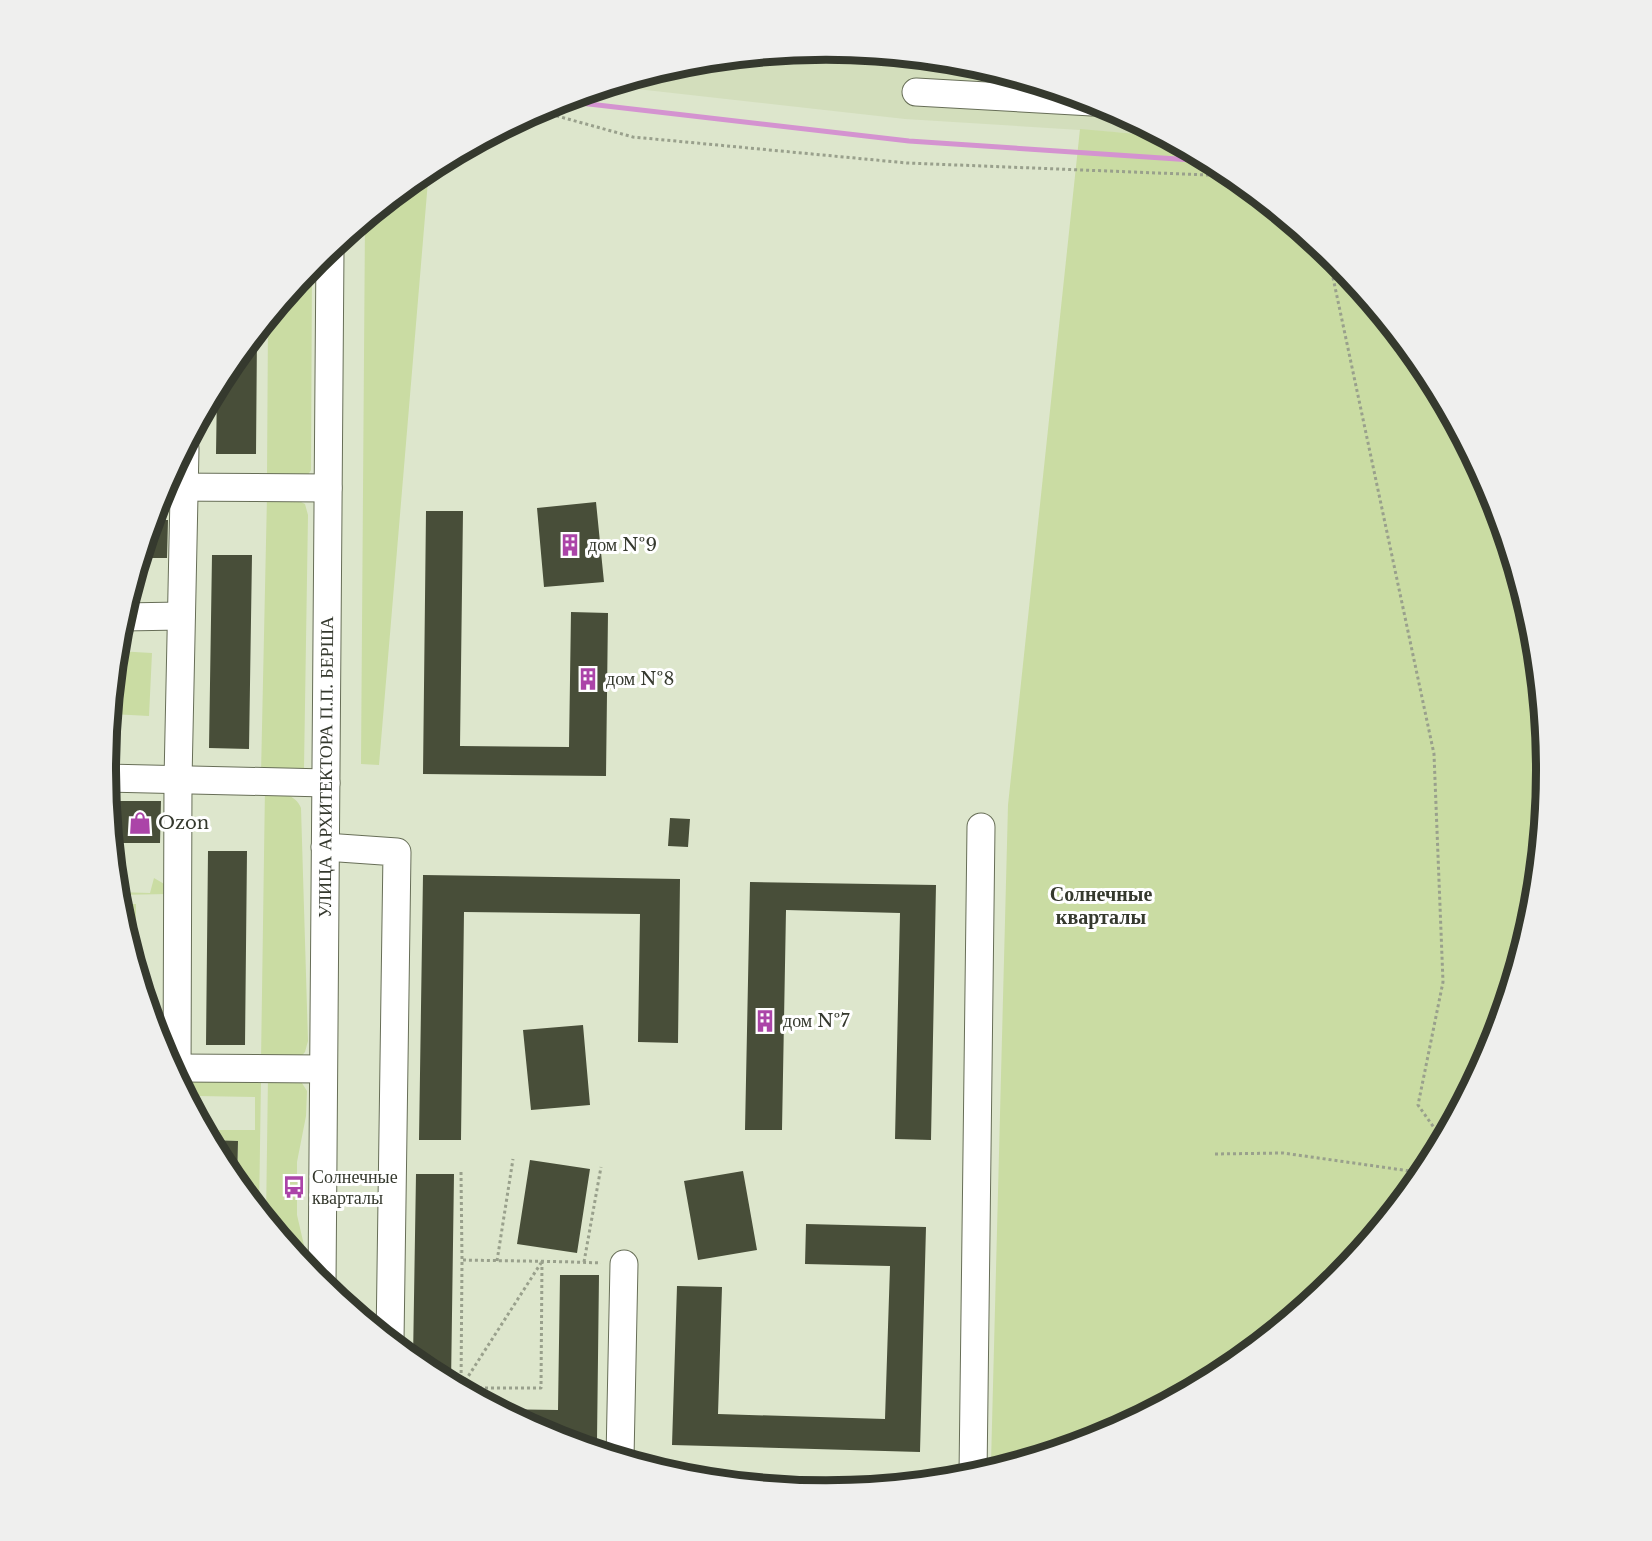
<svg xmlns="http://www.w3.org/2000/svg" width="1652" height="1541" font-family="'Libre Baskerville',serif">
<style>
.built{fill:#d3debc}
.green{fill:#cadca3}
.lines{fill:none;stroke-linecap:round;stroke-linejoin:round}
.stream{stroke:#d493d0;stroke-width:5}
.building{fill:#484e39}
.minor-casing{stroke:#676e57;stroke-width:29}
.path{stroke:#99a08c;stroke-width:3;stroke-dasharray:3 3;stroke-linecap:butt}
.minor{stroke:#fff;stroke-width:27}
.labels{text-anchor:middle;stroke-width:6;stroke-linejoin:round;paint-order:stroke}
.poi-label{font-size:18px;fill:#35392e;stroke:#fff;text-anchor:start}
.street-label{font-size:18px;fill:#35392e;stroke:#fff}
.neighbourhood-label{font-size:20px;font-weight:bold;fill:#35392e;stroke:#fff}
.rim{fill:none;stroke:#35392e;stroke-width:8}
</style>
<rect width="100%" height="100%" fill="#dde6cc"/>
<path class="built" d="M826,50l141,13 135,42 58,30 -255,-16 -295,-33 76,-23z"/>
<path class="green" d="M1080,129l81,7 66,35 109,90 90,109 66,125 41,135 14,141 -14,140 -41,136 -67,124 -89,110 -110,89 -124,67 -90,27 -21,-1 17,-658z
M429,169l-50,596 -18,-1 4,-544z
M312,266l-1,204 -5,8 -39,-2 1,-156z
M267,496l28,3 10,5 3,11 -4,253 -5,7 -38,-1z
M117,651l35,2 -3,63 -38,-2z
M265,787c13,5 31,7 36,21l7,233 -3,11 -8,9h-36z
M154,878l12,7 2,9 -51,1v-3l33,1z
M118,904h18v64l-17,-57z
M149,1010h18l-3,13 -5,6z
M268,1076l32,4 7,11 -1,25 -9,46v53l9,39v14l-40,-49z
M190,1081h71l-2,130 -22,-27 1,-43 -28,-1 -6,-10h51v-33l-57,-1 -1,7 -4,5c-5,-9 -10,-17 -3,-27z"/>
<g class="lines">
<path class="stream" d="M563,101l346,40 298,20"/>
</g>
<path class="building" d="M257,333l-1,121h-40l1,-66 10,-18z
M596,502l8,80 -60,5 -7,-79z
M426,511h37l-3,235 109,1 2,-135 37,1 -2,163 -183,-2z
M152,520h16l-1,38h-26z
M212,555h40l-3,194 -40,-1z
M108,801h53l-1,42h-48z
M670,818l20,1 -2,28 -20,-1z
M208,851h39l-2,194h-39z
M423,875l257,4 -2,164 -40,-1 2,-128 -176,-2 -3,228h-42z
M750,882l186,3 -5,255 -36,-1 5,-226 -114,-3 -4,220h-37z
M583,1025l7,80 -59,5 -8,-80z
M210,1140l28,1 -1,43 -11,-13z
M530,1160l60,9 -13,84 -60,-9z
M743,1171l14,79 -59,10 -14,-79z
M416,1174h38l-3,210 -26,-14 -12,-10z
M806,1224l120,3 -6,225 -248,-7 5,-159 45,1 -4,127 167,5 5,-153 -85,-2z
M560,1275h39l-2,165 -38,-1 -9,-3 -51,-27 59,1z"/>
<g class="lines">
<g class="minor-casing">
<g id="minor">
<path d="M916,92l176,10"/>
<path d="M164,487l164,1"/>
<path d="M123,617l58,-1"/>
<path d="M106,778l220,5"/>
<path d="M325,847l72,5 -7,489"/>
<path d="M177,1068l146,1"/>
<path d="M177,1079l1,-299 7,-332"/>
<path id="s1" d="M322,1285l8,-1036"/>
<path d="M620,1458l4,-194"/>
<path d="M973,1476l8,-649"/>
</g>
</g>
<path class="path" d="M539,111l94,26 274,26 326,13
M1328,254l106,500 9,228 -25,123 24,34
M1215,1154l68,-1 141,20
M461,1172l1,88
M497,1261l16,-102
M542,1261l-1,127h-80l1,-128c46,1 93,1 139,3
M584,1262l17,-95
M462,1386l79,-123"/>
<use href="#minor" class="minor"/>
</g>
<defs>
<g id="building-bare" transform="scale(1.8)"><path d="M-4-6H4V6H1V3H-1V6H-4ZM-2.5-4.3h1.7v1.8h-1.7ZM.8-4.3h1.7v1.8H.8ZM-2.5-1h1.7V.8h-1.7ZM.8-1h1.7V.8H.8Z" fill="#ab44a8" stroke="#fff" stroke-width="2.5" paint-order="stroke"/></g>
<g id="shop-bare" transform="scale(1.8)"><path d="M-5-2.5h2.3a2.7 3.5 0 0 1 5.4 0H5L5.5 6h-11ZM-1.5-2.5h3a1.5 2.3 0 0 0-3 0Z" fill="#ab44a8" stroke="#fff" stroke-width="2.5" paint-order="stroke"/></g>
<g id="bus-bare" transform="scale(1.8)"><path d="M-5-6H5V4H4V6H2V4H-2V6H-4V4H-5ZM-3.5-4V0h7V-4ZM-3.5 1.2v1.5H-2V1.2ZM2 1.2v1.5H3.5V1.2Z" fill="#ab44a8" stroke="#fff" stroke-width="2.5" paint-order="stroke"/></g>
</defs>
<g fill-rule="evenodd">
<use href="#building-bare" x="570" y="545"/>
<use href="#building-bare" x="588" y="679"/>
<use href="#shop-bare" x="140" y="823"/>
<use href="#building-bare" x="765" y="1021"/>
<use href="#bus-bare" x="294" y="1187"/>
</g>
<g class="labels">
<g class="poi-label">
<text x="588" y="551">дом №9</text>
<text x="606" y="685">дом №8</text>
<text x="158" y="829">Ozon</text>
<text x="783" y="1027">дом №7</text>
<text x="312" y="1183">Солнечные<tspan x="312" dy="21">кварталы</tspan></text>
</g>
<g class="street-label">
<text dy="6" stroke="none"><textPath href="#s1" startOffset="518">УЛИЦА АРХИТЕКТОРА П.П. БЕРША</textPath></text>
</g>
<g class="neighbourhood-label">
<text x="1101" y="901">Солнечные<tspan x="1101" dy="23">кварталы</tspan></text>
</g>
</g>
<path d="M0 0H1652V1541H0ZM116 770a710 710 0 1 1 1420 0a710 710 0 1 1-1420 0Z" fill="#efefee" fill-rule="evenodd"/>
<path class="rim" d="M116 770a710 710 0 1 1 1420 0a710 710 0 1 1-1420 0Z"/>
</svg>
